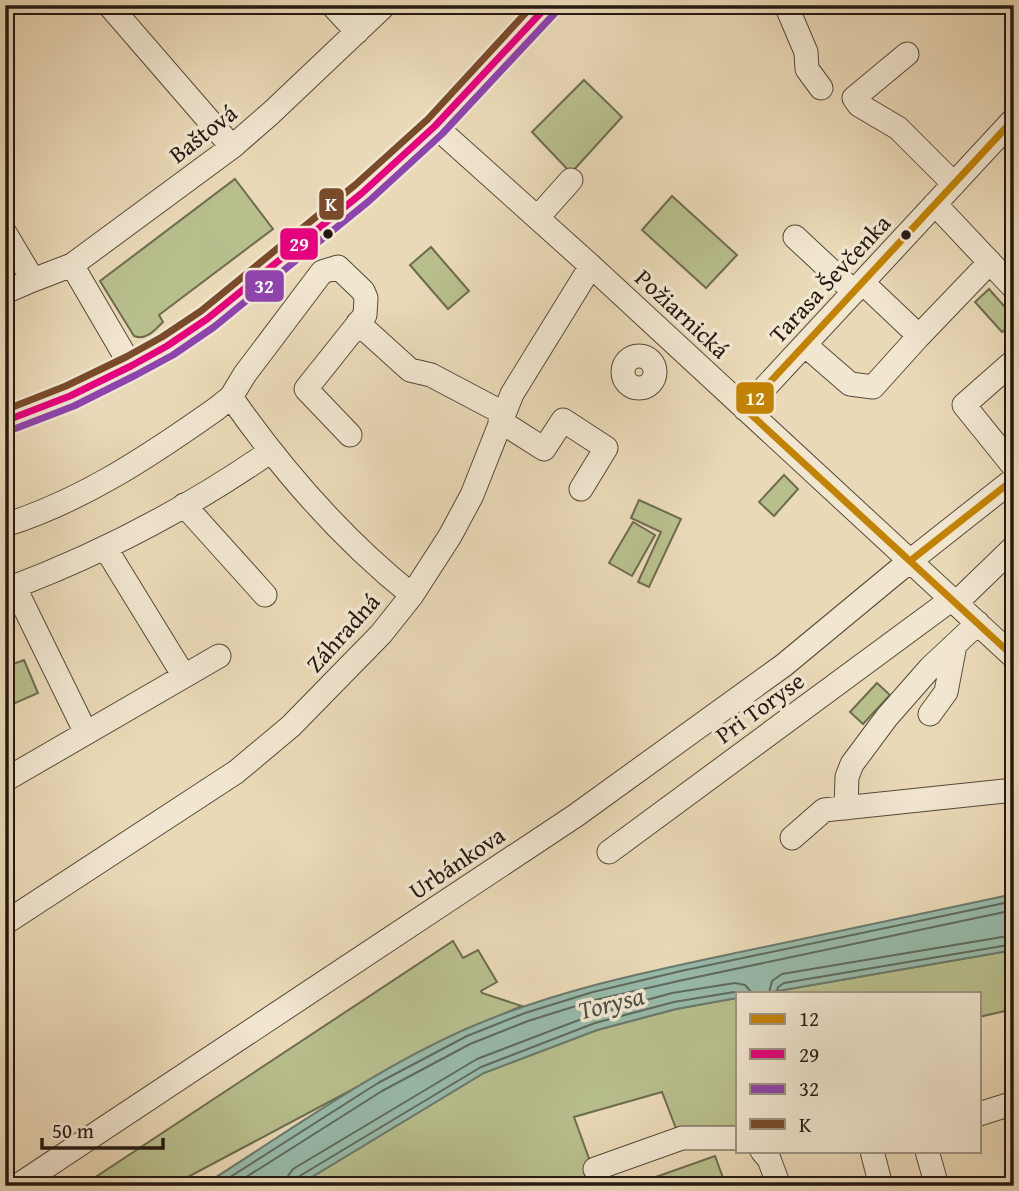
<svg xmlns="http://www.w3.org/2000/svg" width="1019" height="1191" font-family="'Gentium Book Plus',serif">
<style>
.green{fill:#b8bf8d;stroke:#6e6c4f;stroke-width:2}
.water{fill:#98baaa;stroke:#6a7a6d;stroke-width:2}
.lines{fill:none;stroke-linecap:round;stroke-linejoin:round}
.shore{stroke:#5e6a5e;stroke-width:2}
.minor-casing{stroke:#56493a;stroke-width:25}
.minor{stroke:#f1e6d0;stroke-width:23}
.bus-1-casing{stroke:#f1e6d0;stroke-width:12}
.bus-2-casing{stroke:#f1e6d0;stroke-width:12}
.bus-3-casing{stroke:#f1e6d0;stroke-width:12}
.bus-4-casing{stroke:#f1e6d0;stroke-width:12}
.bus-1{stroke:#c28304;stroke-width:7}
.bus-2{stroke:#e5007d;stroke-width:7}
.bus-3{stroke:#8e44ad;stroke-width:7}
.bus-4{stroke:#7a4b2a;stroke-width:7}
.bus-dot{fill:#251911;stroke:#f1e6d0;stroke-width:2.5}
.labels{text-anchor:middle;stroke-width:7;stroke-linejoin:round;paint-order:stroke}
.street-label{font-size:24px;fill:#251911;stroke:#f1e6d0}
.water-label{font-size:26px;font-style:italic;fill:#4d5147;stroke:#f1e6d0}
.line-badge{stroke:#f1e6d0;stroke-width:2.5}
.badge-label{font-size:19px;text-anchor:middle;font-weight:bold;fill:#fff}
</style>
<rect width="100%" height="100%" fill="#ead9b7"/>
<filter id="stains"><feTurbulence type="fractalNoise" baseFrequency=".00286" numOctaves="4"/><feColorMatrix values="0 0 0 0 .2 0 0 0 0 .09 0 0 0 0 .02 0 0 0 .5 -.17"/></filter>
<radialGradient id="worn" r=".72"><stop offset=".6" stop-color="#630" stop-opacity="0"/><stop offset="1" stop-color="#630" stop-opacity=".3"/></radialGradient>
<path class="green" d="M584,80l38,37 -51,56 -39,-41z
M235,179l38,50 -114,86 4,7c-8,8 -17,19 -29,14l-34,-55z
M672,196l65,59 -31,33 -64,-58z
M431,247l38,44 -21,18 -38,-44z
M989,289l15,17 9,-8 1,24 -12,10 -27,-30z
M784,475l14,14 -24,27 -15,-14z
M639,500l42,19 -32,68 -11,-5 23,-50 -30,-14z
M633,522l22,13 -23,41 -23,-13z
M24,660l14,33 -25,11 -8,-19v-18z
M877,683l13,12 -27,29 -13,-12z
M453,941l10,17 15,-8 19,32 -16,9 1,2 40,13 -58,24 -293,156h-89z
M1014,950v59l-35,8v-24h-213z
M737,998v133h-60l-15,-39 -88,25 25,69h-302l186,-113 114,-43 79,-21z
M715,1156l11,30h-93v-1z"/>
<path class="water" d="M1014,894v56l-248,43h-29v5l-61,11 -79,21 -113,43 -187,113h-95c86,-54 171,-116 264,-157 89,-39 184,-58 279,-78 89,-19 179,-38 269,-57z"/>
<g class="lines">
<path class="shore" d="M769,993l3,-12 10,-7 232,-39
M777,993l1,-6 6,-4 230,-39
M216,1186l162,-103 89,-47 58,-23 68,-21 88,-21 333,-70
M232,1186l150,-95 88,-47 58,-23 67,-21 88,-20 331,-70
M286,1186l2,-10 5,-7 184,-110 115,-44 80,-22 63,-10 10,2 7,8
M295,1186l3,-9 183,-110 114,-44 79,-21 60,-10 7,1"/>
<g class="minor-casing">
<path id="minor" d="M109,5l123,142
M332,5l25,27
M786,5l20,47 1,17 14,19
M907,54l-53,44 5,7 39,23 56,56
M435,126l156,140 423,391
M935,204l79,84
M538,217l33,-37
M5,233l28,47 39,-15 160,-118 39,-34 114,-108
M795,237l59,55
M72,265l59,101
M5,292l28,-12
M358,323l52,47 21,5 72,38
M919,336l71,-74
M805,345l45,39 23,3 46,-51 -56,-53
M623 372a16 16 0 1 1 32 0a16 16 0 1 1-32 0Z
M1014,361l-50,44 50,62
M231,397c51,73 111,142 181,198
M745,409l269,-290
M5,421l65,-25 61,-30 36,-20 40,-27 155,-126 73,-67 113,-121
M500,421l44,28 19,-29 43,28 -25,41
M184,505l81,90
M5,525c77,-24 146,-70 211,-116l15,-12 14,-23 77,-102 16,-5 25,24 3,7 -1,17 -59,74 44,46
M106,549l78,127
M14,586l72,147
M5,590c94,-35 184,-82 266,-139
M956,603l58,-56
M930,714l16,-22 9,-47
M5,780l214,-124
M846,808l1,-31 5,-13 35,-47 43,-49 48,-45
M792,838l32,-28 190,-20
M609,852l343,-253
M5,923l231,-151 55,-46 90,-92 31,-39 38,-59 22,-41 40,-101 79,-128
M979,1114l35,-11
M762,1151l7,8 10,27
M872,1151l9,35
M927,1151l10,35
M595,1169l87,-31h55
M17,1186l558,-370 209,-151 116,-96 114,-90"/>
</g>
<use href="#minor" class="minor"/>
<g class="bus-1-casing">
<path id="bus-1" d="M1014,119l-269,290 269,248
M910,561l104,-82"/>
</g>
<g class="bus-2-casing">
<path id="bus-2" d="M5,421l65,-25 61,-30 36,-20 40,-27 155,-126 73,-67 113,-121"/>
</g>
<g class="bus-3-casing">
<path id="bus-3" d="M9,431l65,-25 62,-31 37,-20 41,-28 155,-126 73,-67 114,-122"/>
</g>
<g class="bus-4-casing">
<path id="bus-4" d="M5,410l61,-24 60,-29 36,-20 39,-26 154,-126 73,-66 105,-114"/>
</g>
<use href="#bus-1" class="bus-1"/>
<use href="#bus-2" class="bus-2"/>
<use href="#bus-3" class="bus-3"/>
<use href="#bus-4" class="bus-4"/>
</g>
<g class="bus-dot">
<circle cx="328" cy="234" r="6"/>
<circle cx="906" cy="235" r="6"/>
</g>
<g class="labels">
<g class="street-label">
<text transform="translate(203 134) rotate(-38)" y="8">Baštová</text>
<text transform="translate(830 279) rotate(-47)" y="8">Tarasa Ševčenka</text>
<text transform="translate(682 314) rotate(43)" y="8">Požiarnická</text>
<text transform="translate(343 633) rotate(-48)" y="8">Záhradná</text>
<text transform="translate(760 708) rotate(-36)" y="8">Pri Toryse</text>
<text transform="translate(457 863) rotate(-34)" y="8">Urbánkova</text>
</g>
<g class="water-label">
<text transform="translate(611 1003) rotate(-14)" y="9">Torysa</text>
</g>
</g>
<g class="line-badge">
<rect x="318" y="187" width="27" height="34" rx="7" fill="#7a4b2a"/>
<rect x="279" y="227" width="40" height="34" rx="7" fill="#e5007d"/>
<rect x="244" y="269" width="41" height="34" rx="7" fill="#8e44ad"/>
<rect x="735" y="381" width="40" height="34" rx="7" fill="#c28304"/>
</g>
<g class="badge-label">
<text x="331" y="211">K</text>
<text x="299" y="251">29</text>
<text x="264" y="293">32</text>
<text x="755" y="405">12</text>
</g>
<rect width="1019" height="1191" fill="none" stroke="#ead9b7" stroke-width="28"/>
<rect x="7" y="7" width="1005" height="1177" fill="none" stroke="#251911" stroke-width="3.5"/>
<rect x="14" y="14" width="991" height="1163" fill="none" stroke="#251911" stroke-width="2"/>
<rect x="736" y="992" width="245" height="161" fill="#f1e6d0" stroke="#9f9484" stroke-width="2"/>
<rect x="750" y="1014" width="35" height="10" fill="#c28304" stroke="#9f9484" stroke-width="2"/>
<text x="799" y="1026" font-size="21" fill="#251911">12</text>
<rect x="750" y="1049" width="35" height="10" fill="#e5007d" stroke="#9f9484" stroke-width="2"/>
<text x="799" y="1062" font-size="21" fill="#251911">29</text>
<rect x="750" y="1084" width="35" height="10" fill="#8e44ad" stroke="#9f9484" stroke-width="2"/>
<text x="799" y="1096" font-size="21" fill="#251911">32</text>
<rect x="750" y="1119" width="35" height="10" fill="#7a4b2a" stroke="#9f9484" stroke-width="2"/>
<text x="799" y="1132" font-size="21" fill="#251911">K</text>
<path d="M42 1138v10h121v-10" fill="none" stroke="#251911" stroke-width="3.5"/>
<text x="52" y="1138" font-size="21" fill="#251911" stroke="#f1e6d0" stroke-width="5" paint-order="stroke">50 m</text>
<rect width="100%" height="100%" filter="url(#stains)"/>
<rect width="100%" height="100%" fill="url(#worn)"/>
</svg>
